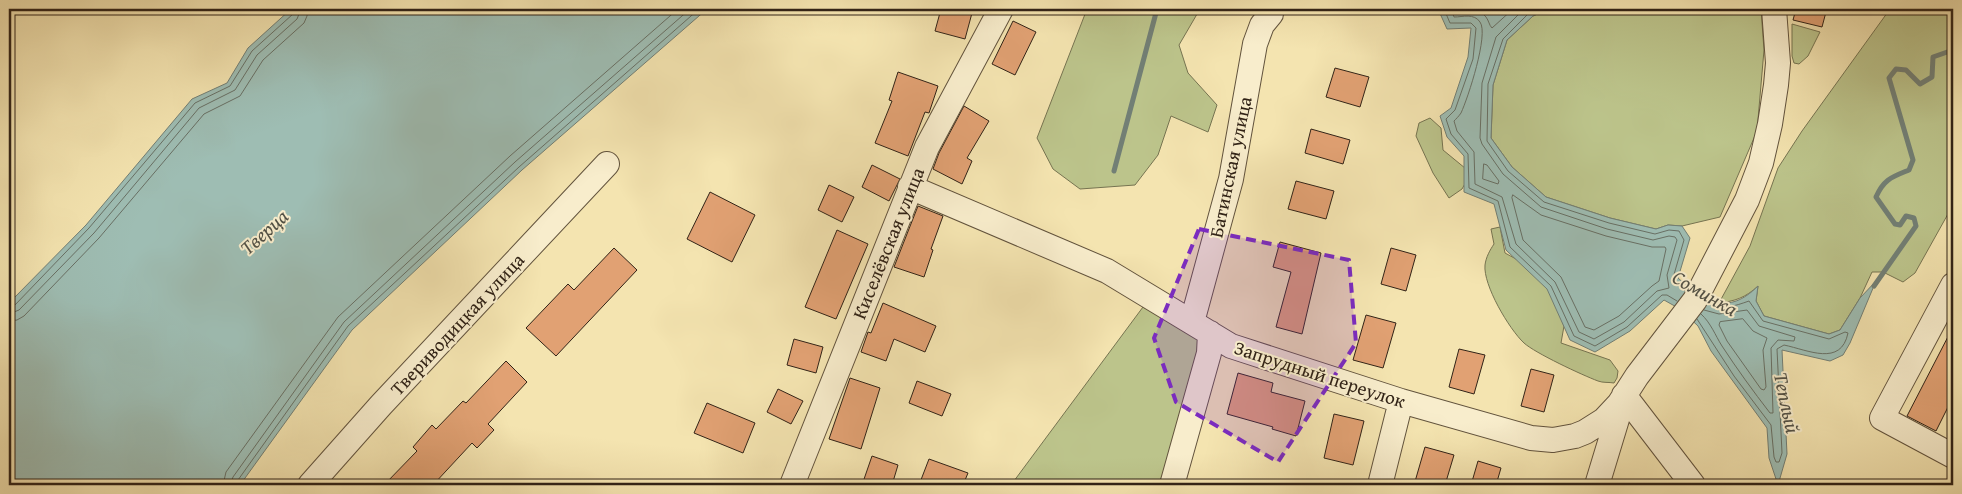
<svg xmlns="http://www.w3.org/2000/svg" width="1962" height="494" font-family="'Gentium Book Plus',serif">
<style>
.green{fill:#bcc48b;stroke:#767451}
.water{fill:#9ebdb3;stroke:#727f75}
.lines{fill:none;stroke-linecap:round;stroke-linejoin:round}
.shore{stroke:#687065;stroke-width:1}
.stream{stroke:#727f75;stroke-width:5}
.building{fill:#e1a173;stroke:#312317}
.minor-casing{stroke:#62533d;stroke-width:26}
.minor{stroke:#f8edcc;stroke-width:24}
.marked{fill:#7b2cbf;fill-opacity:0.2;stroke:#7b2cbf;stroke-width:4;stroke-dasharray:10 6;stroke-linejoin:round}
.labels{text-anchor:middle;stroke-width:4;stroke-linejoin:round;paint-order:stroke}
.street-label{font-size:19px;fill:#312317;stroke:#f8edcc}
.water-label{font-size:20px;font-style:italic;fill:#525146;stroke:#f8edcc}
</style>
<rect width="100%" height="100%" fill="#f4e4b0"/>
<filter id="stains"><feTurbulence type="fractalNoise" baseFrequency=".004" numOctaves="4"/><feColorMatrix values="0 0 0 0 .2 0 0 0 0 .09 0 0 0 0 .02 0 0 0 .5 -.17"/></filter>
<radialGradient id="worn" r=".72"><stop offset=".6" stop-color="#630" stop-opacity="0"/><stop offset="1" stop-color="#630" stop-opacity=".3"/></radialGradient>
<path class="green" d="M1087,9h113l-21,36 9,28 29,32 -9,27 -37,-16 -13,39 -23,30 -55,4 -27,-20 -16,-31z
M1548,9h213l3,41 -7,81 -37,86 -38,9 -14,-1 -12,4 -46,-11 -64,-21 -34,-30 -21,-29 2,-53 14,-45 26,-24z
M1890,9h63v196l-38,68 -12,9 -20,-10h-11l-12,26 -20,32 -11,4 -65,-18 -8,-15 2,-15c-13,12 -23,15 -39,17l31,-57 28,-78 24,-37z
M1792,24l28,8 -12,24 -9,8 -5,-1 -2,-7z
M1430,118l11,10 2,22 28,23 -9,16 -13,9 -16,-25 -17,-37 3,-13z
M1500,227l5,26 22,12 24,26 13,35 -3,17 49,17 8,11 -1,7 -3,5c-5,-1 -11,0 -16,-2 -16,-6 -63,-28 -74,-38 -15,-14 -41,-58 -39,-78 1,-8 5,-15 9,-21l-3,-15z
M1143,307l62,31 -37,147h-157z"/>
<path class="water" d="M291,9h416l-185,161 -170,160 -112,155h-231v-179l5,-8 72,-73 106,-126 35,-16 21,-35z
M1438,9h110l-15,7 -26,24 -14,45 -2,53 21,29 34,30 64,21 46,11 12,-4 14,1 8,12 -12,40c27,24 50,38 80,8l-2,15 8,15 65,18 11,-4 20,-32 16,-17 -26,62 -7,12 -13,6 -48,-11 5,104 -9,31 -9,-27 -2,-30 -56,-77 -13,-25 -18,-17 -16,-9 -34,31 -35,21 -25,-12 -23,-51 -41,-39 -12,-46 -30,-12v-36l-17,-19 -7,-21 11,-8 17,-51 3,-29 -24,1z"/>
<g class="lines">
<path class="shore" d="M1444,9l6,14h21l5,5 -3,31 -18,51 -9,9 5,15 17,20 1,34 29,13 12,46 41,39 23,50 21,10 32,-19 35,-32h5l10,6
M1451,9l3,8c9,0 20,-4 26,5 9,12 -12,76 -19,91 -2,3 -5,6 -7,8l3,10 17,21 1,32 27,13 14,47 39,38 24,50 15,7 30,-17 33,-31 12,-3 -2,-13 10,-35 -2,-3 -6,-1 -16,4 -46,-11 -66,-22 -38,-33 -21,-30 -2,-6 2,-55 14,-46 28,-28
M1459,9c10,1 20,-1 27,8 3,4 3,8 6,11l21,-19
M1537,9l-8,4 -26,26 -15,45 -1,57 21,30 36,31 65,21 46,11 14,-4 10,1 5,9 -11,38 12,13
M1484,164l3,1 12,16 -1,3 -15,-5z
M1513,195l28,20 65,21 46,11h13l1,2 -7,32 -7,5 -33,30 -25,14 -9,-3 -24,-50 -38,-37 -11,-42z
M9,307l5,-1 75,-78 106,-125 35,-17 22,-35 41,-37 1,-5
M9,314l10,-4 75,-77 105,-125 36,-18 22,-35 40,-36 4,-10
M1701,314c10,9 14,21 21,32 15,23 31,45 48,67h3l-2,-65 7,-8 16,1 1,-4 -36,-11 -12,-16 -28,4 -15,-4
M1697,319l37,57 37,49 3,32 2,5h3l3,-9 -5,-104 7,-4c24,5 57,22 64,-12l-3,-1 -16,7 -66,-18 -14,-20c-14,5 -26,9 -41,3
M1743,319l10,12 14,7 -4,12 3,37 -2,3 -3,-1 -34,-48 -8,-16 1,-3z
M9,321l8,-1 7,-4 75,-78 105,-124 36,-18 23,-36 41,-37 3,-7 1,-7
M223,485l3,-13 112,-155 172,-161 168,-147
M230,485l3,-8 111,-155 171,-160 175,-153
M237,485l1,-5 110,-154 171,-159 180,-158"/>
<path class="stream" d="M1114,171l43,-162
M1874,286l42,-60 -2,-8 -8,-2 -6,9 -5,-1 -19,-27c8,-18 16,-20 33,-27l4,-10 -24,-82 7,-9 10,1 14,14 12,-7 1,-20 20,-7"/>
</g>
<path class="building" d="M941,9h14l17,4 -7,26 -30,-8z
M1796,9h18l12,3 -4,15 -29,-7z
M1013,21l23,11 -21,43 -23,-11z
M1335,68l34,9 -9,30 -34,-10z
M898,72l40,14 -9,27 -4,-1 -17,44 -33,-13 17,-42 -3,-1z
M964,106l25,15 -22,37 5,3 -10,23 -29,-15 6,-16z
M1311,129l39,11 -7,24 -38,-11z
M872,165l28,14 -11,22 -27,-14z
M1296,181l38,10 -8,28 -38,-10z
M829,185l25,12 -12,25 -24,-12z
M710,192l45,23 -23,47 -45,-23z
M918,206l25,10 -12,33 2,1 -9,27 -30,-10z
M837,230l31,14 -32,75 -31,-12z
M1280,242l41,11 -19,81 -26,-7 15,-55 -18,-5z
M614,248l23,22 -81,86 -30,-28 42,-44 6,6z
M1391,248l25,7 -10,36 -25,-7z
M883,303l53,23 -11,26 -31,-13 -8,22 -25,-9 7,-20 3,1z
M1366,315l30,8 -13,45 -30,-8z
M1953,327v70l-17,34 -29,-15z
M794,339l29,8 -7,26 -29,-8z
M1459,349l26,6 -11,39 -25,-7z
M506,361l21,21 -39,42 6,6 -17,18 -5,-5 -39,42h-49l33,-34 -4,-4 19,-22 4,4 27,-28 3,2z
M1531,369l23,6 -10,37 -23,-6z
M1238,373l35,10 -2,9 34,9 -9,35 -24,-7 1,-2 -46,-13z
M850,378l30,10 -19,61 -32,-10z
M917,381l34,13 -9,22 -33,-13z
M778,389l25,12 -12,23 -24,-12z
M707,403l48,20 -12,30 -49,-20z
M1334,414l30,7 -11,44 -29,-7z
M1425,447l29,8 -9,30h-31z
M872,456l26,9 -6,20h-30z
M929,459l39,14 -5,12h-44z
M1478,461l23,7 -5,17h-25z"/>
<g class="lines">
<g class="minor-casing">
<path id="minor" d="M910,187l197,84 124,75 170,55 130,37 22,2 22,-4 10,-4 19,-12 15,-16 18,-28 58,-76 52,-100 14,-37 9,-39 6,-39 2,-22 -4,-54
M1953,285l-71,133 71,38
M1192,322l39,-143 24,-135 7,-19 9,-11
M1624,395l69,90
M310,485l71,-80 226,-241
M792,485l135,-338 74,-138
M1172,485l37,-132 1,-20
M1380,485l21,-84
M1597,485l24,-79"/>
</g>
<use href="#minor" class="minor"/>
</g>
<path class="marked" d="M1199,229l150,31 7,83 -78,119 -102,-60 -22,-64z"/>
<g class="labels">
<g class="street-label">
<text transform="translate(1230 167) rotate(-78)" y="7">Батинская улица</text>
<text transform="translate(888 243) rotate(-68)" y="7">Киселёвская улица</text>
<text transform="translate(457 324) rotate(-47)" y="7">Твериводицкая улица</text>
<text transform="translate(1320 374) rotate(18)" y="7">Запрудный переулок</text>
</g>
<g class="water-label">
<text transform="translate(264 232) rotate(-42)" y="7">Тверца</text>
<text transform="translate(1705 293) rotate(30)" y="7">Соминка</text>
<text transform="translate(1787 403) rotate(78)" y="7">Теплый</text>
</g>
</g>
<rect width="1962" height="494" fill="none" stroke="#f4e4b0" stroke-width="30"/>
<rect x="10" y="10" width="1942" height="474" fill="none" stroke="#312317" stroke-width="2.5"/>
<rect x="15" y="15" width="1932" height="464" fill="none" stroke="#312317"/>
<rect width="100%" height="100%" filter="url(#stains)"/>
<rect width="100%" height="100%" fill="url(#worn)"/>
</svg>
